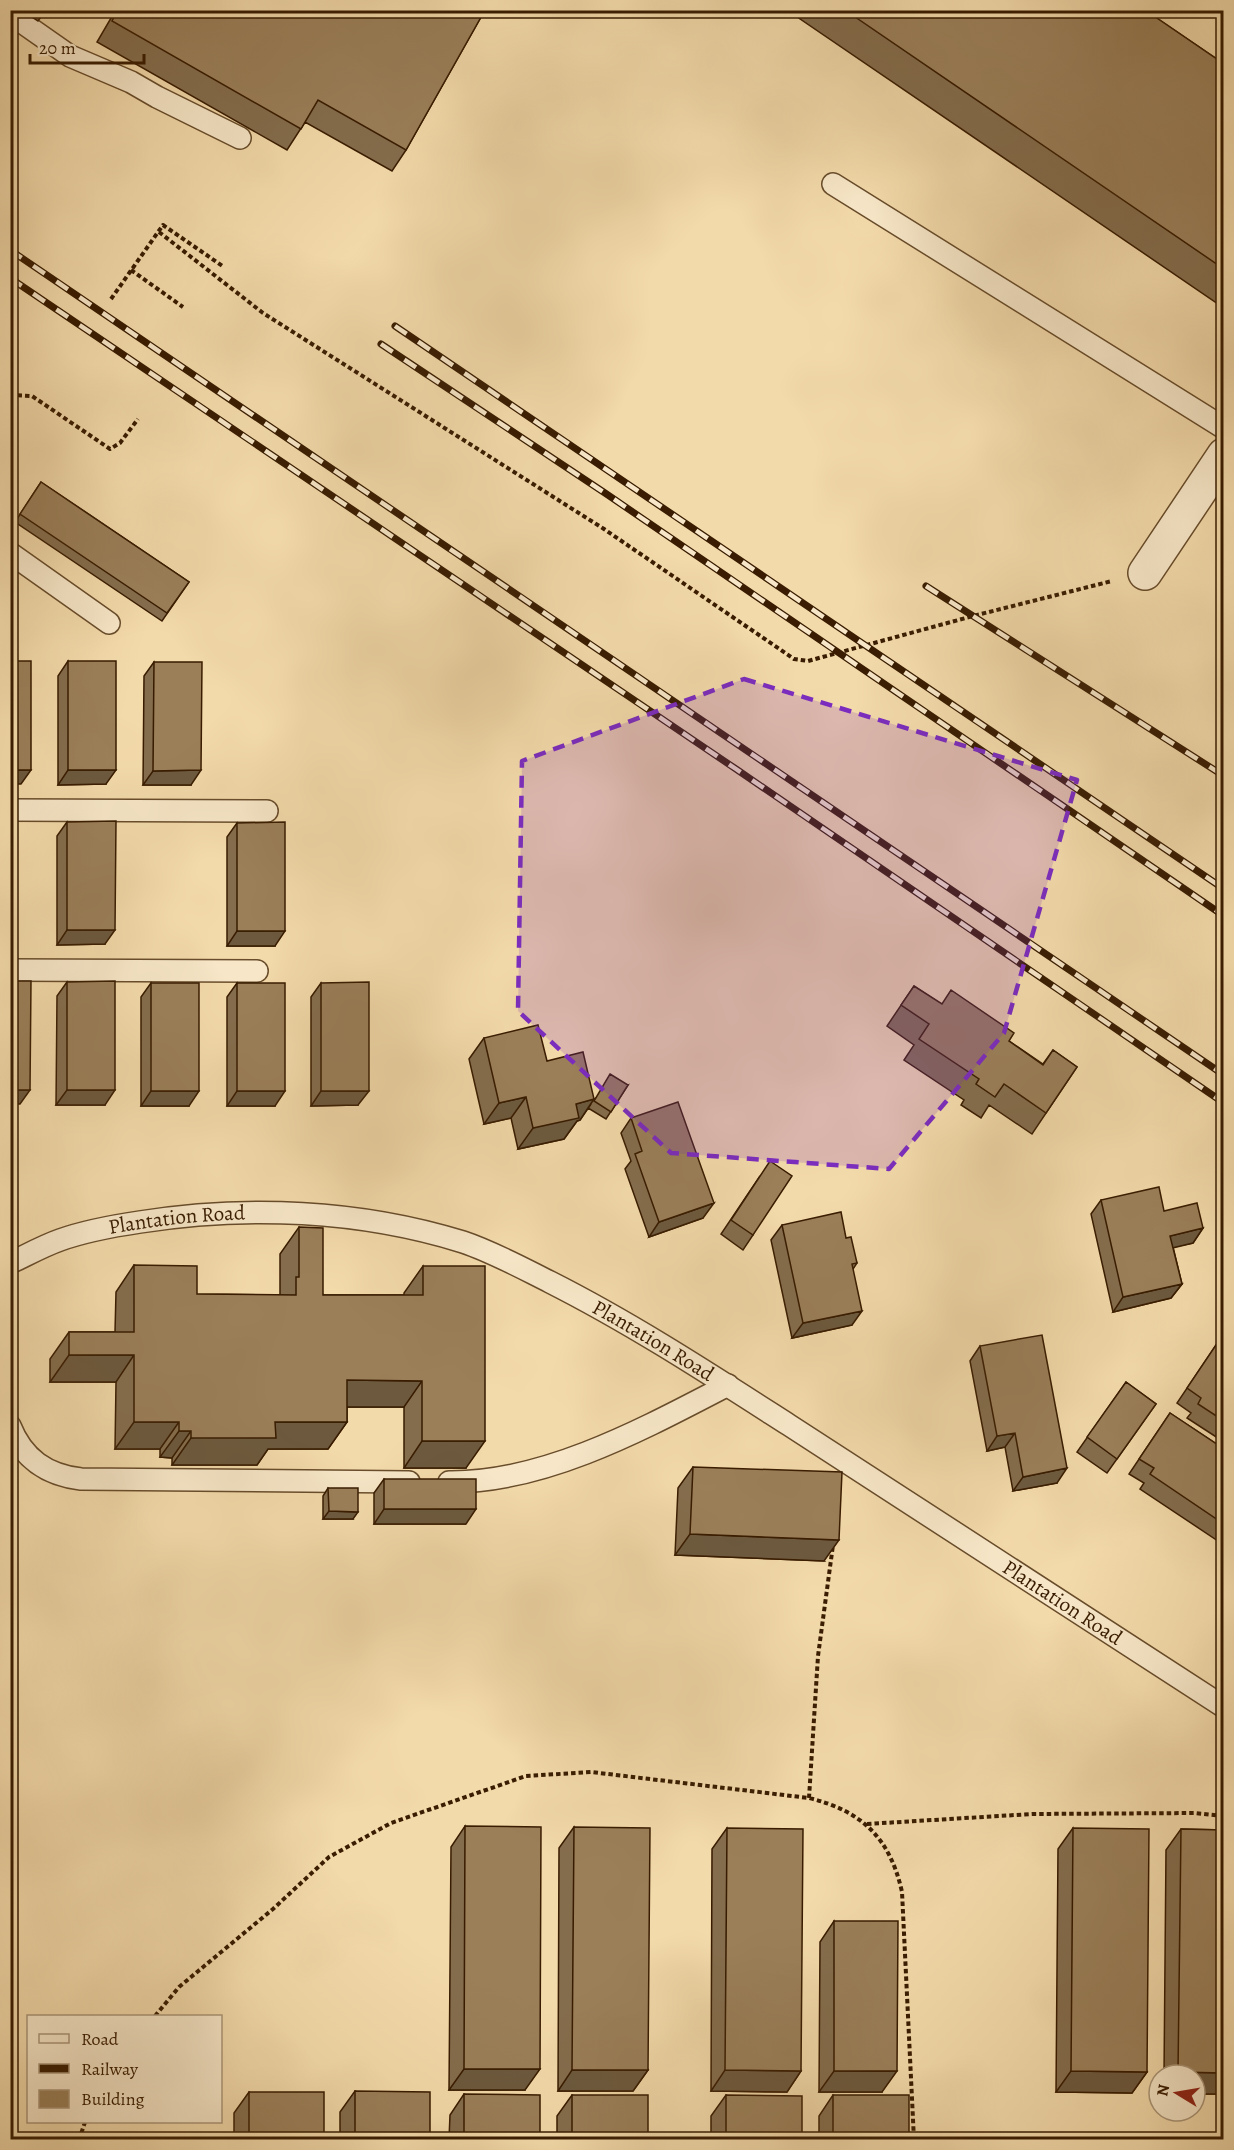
<svg xmlns="http://www.w3.org/2000/svg" width="1234" height="2150" font-family="Alegreya,serif">
<style>
.lines{fill:none;stroke-linecap:round;stroke-linejoin:round}
.service-casing{stroke:#684c2b;stroke-width:24}
.minor-casing{stroke:#684c2b;stroke-width:36}
.path{stroke:#391c01;stroke-width:4;stroke-dasharray:4.5 3;stroke-linecap:butt}
.service{stroke:#f7e7c8;stroke-width:21}
.minor{stroke:#f7e7c8;stroke-width:33}
.rail-casing{stroke:#391c01;stroke-width:7}
.rail{stroke:#f7e7c8;stroke-width:4.5;stroke-dasharray:14;stroke-linecap:butt}
.wall{fill:#846d4d;stroke:#391c01;stroke-width:1.5}
.shaded-wall{fill:#6c593e;stroke:#391c01;stroke-width:1.5}
.building{fill:#9a7f59;stroke:#391c01;stroke-width:1.5}
.marked{fill:#7b2cbf;fill-opacity:0.2;stroke:#7b2cbf;stroke-width:4.5;stroke-dasharray:12 8;stroke-linejoin:round}
.labels{text-anchor:middle;stroke-width:4.5;stroke-linejoin:round;paint-order:stroke}
.street-label{font-size:21px;fill:#391c01;stroke:#f7e7c8}
</style>
<rect width="100%" height="100%" fill="#f3daaa"/>
<filter id="stains"><feTurbulence type="fractalNoise" baseFrequency=".00333" numOctaves="4"/><feColorMatrix values="0 0 0 0 .2 0 0 0 0 .09 0 0 0 0 .02 0 0 0 .5 -.17"/></filter>
<radialGradient id="worn" r=".72"><stop offset=".6" stop-color="#630" stop-opacity="0"/><stop offset="1" stop-color="#630" stop-opacity=".3"/></radialGradient>
<g class="lines">
<g class="service-casing">
<g id="service">
<path d="M10,14l60,42 61,26 26,15 83,41"/>
<path d="M833,184l391,244"/>
<path d="M10,553l99,70"/>
<path d="M10,810l257,1"/>
<path d="M10,970l247,1"/>
<path id="s1" d="M10,1263c17,-8 33,-17 50,-23 25,-9 53,-14 80,-18 106,-17 220,-12 323,20 30,10 59,26 87,40 83,42 161,93 239,143 145,94 290,188 435,282"/>
<path d="M10,1426c13,33 37,49 71,53l328,3"/>
<path d="M449,1482c96,1 196,-54 279,-97"/>
</g>
</g>
<g class="minor-casing">
<path id="minor" d="M1145,573l79,-118"/>
</g>
<path class="path" d="M159,232l104,81 341,216 190,130 14,2 165,-45 139,-35
M131,270l52,37
M111,299l52,-74 61,42
M10,395l22,1 78,53 10,-6 18,-24
M809,1798l9,-142 15,-111
M867,1824l165,-10 163,-1 29,3
M155,2016l24,-29 94,-78 56,-52 62,-34 135,-47 65,-4 218,26c53,13 81,40 93,94l12,248
M79,2140l6,-18"/>
<use href="#service" class="service"/>
<use href="#minor" class="minor"/>
<g class="rail-casing">
<path id="rail" d="M10,250l1214,825
M10,278l726,491 488,334
M395,326l829,563
M381,344l224,149 619,423
M926,586l298,190"/>
</g>
<use href="#rail" class="rail"/>
</g>
<path class="wall" d="M21,10h25l-8,11z
M58,10h17l-5,7z
M109,10h376l-79,140 -14,21 -87,-49 -18,28 -190,-108 17,-29z
M787,10h358l79,54v244z
M41,482l148,100 -27,39 -147,-99z
M68,661l38,123 -48,1v-109z
M154,662l37,123h-48l1,-109z
M67,822l38,122 -48,1v-109z
M237,823l38,123h-48v-109z
M67,982l38,123h-49l1,-109z
M151,983l38,123h-48v-109z
M237,983l38,123h-48v-109z
M321,983l37,122 -47,1v-109z
M914,986l27,18 68,37 34,23 10,-14 24,17 -45,67 -43,-29 -8,13 -20,-13 3,-5 -60,-40 10,-15 -27,-19z
M484,1038l63,23 47,38 34,-14 -22,34 -18,-11 3,-4 -11,16 -3,1 -13,18 -46,10 -7,-31 -27,6 -15,-65z
M631,1118l72,100 -54,19 -24,-68 6,-8 -10,-28z
M760,1176l-7,59 -10,15 -22,-16z
M1101,1200l63,11 39,17 -10,15 -20,4 9,37 -11,14 -58,14 -22,-98z
M782,1225l64,13 11,25 -4,6 -1,56 -60,13 -21,-98z
M299,1227l24,68h81v-2l19,-27 43,202h-62v-61h-57v15l-19,27h-60l-11,16h-85v-7l-12,-1v-8h-45l1,-67h-66v-23l19,-27h46l1,-40 18,-27 63,29 83,1v-41z
M1218,1342l6,4v96l-37,-24 4,-5 -14,-10z
M980,1346l77,137 -44,8 -8,-44 -18,4 -17,-90z
M1126,1382l30,22 -49,69 -30,-21z
M1170,1413l54,36v84l-6,8 -78,-52 4,-6 -15,-9z
M693,1467l131,94 -149,-6 3,-67z
M384,1479l82,45h-92v-31z
M328,1488l25,31h-30v-23z
M465,1826l60,264h-76l2,-243z
M574,1827l74,243 -15,21h-75l1,-243z
M727,1828l74,243 -14,21 -76,-1 1,-242z
M1073,1828l74,244 -15,21 -76,-1 2,-243z
M1181,1829l43,1v264h-29v-19h-31l2,-225z
M834,1921l48,171h-63l1,-150z
M355,2091l75,48h-90v-27z
M249,2092l75,47h-90v-26z
M464,2094l76,45h-91l1,-24z
M572,2095l76,44h-91v-23z
M726,2095l76,44h-91v-23z
M833,2095l76,44h-90v-23z"/>
<path class="shaded-wall" d="M10,770h21l-10,14h-11z
M68,770h48l-10,14 -48,1z
M201,770l-10,15h-48l10,-14z
M67,930h48l-10,14 -48,1z
M237,931h48l-10,15h-48z
M10,1090h20l-10,14h-10z
M67,1090h48l-10,15h-49z
M151,1091h48l-10,15h-48z
M237,1091h48l-10,15h-48z
M321,1091h48l-11,14 -47,1z
M526,1097l-15,21 -27,6 15,-21z
M594,1099l-14,21 -3,1 -13,18 -46,10 15,-21 43,-24z
M714,1203l-11,15 -54,19 10,-15z
M1203,1228l-10,15 -33,8 10,-15z
M1182,1284l-11,14 -58,14 10,-15z
M862,1311l-10,14 -60,13 11,-15z
M69,1355h65l-18,27h-66z
M347,1380l75,1 -18,26h-76z
M134,1422h45l-19,27h-45z
M275,1422h72l-19,27h-60l-11,16h-85l19,-27z
M179,1431h12l-19,27 -12,-1z
M1015,1433l-10,14 -18,4 10,-15z
M422,1441h63l-19,27h-62z
M1067,1468l-10,15 -44,8 10,-14z
M384,1509h92l-10,15h-92z
M329,1511l29,1 -5,7h-30z
M690,1534l149,6 -15,21 -149,-6z
M464,2069h76l-15,21h-76z
M572,2070h76l-15,21h-75z
M725,2070l76,1 -14,21 -76,-1z
M834,2071h63l-15,21h-63z
M1071,2071l76,1 -15,21 -76,-1z
M1178,2072l46,1v21h-29v-19h-19z"/>
<path class="building" d="M118,10h367l-79,140 -88,-50 -17,29 -189,-108z
M845,10h300l79,54v205z
M41,482l148,100 -22,31 -147,-99z
M10,661h21v109h-21z
M68,661h48v109h-48z
M154,662h48l-1,108 -48,1z
M116,821l-1,109h-48v-108z
M285,822v109h-48v-108z
M10,981h21l-1,109h-20z
M115,981v109h-48v-108z
M369,982v109h-48v-108z
M151,983h48v108h-48z
M237,983h48v108h-48z
M914,986l28,18 9,-14 63,43 -5,8 34,24 10,-15 24,17 -31,46 -42,-29 -9,13 -19,-13 3,-5 -60,-40 10,-15 -28,-19z
M538,1025l9,36 36,-9 11,47 -18,5 3,14 -46,10 -7,-31 -27,6 -15,-65z
M610,1074l18,11 -17,27 -17,-11z
M678,1102l36,101 -55,19 -24,-68 7,-3 -11,-33z
M770,1161l22,15 -39,59 -22,-15z
M1159,1187l5,24 33,-8 6,25 -33,8 12,48 -59,13 -22,-97z
M841,1212l5,26 5,-1 6,26 -5,1 10,47 -59,12 -21,-98z
M299,1227l24,1v67h100v-29h62v175h-63v-60l-75,-1v42h-72l1,16h-85v-7h-12v-9h-45v-67h-65v-23h65v-67l63,1v28l99,1v-18h3z
M1042,1335l25,133 -44,9 -8,-44 -18,3 -17,-90z
M1218,1342l6,4v75l-26,-17 3,-6 -14,-10z
M1126,1382l30,22 -39,55 -30,-22z
M1170,1413l54,36v75l-74,-50 4,-6 -15,-9z
M693,1467l149,5 -3,68 -149,-6z
M384,1479h92v30h-92z
M328,1488h30v24l-29,-1z
M465,1826l76,1 -1,242h-76z
M574,1827l76,1 -2,242h-76z
M727,1828l76,1 -2,242 -76,-1z
M1073,1828l76,1 -2,243 -76,-1z
M1181,1829l43,1v243l-46,-1z
M834,1921h64l-1,150h-63z
M355,2091l75,1v47h-75z
M249,2092h75v47h-75z
M464,2094l76,1v44h-76z
M572,2095h76v44h-76z
M726,2095l76,1v43h-76z
M833,2095h76v44h-76z"/>
<path class="marked" d="M744,679l333,101 -73,253 -115,136 -218,-16 -153,-142 4,-250z"/>
<g class="labels">
<g class="street-label">
<text dy="7" stroke="none"><textPath href="#s1" startOffset="174">Plantation Road</textPath></text>
<text dy="7" stroke="none"><textPath href="#s1" startOffset="678">Plantation Road</textPath></text>
<text dy="7" stroke="none"><textPath href="#s1" startOffset="1164">Plantation Road</textPath></text>
</g>
</g>
<rect width="1234" height="2150" fill="none" stroke="#f3daaa" stroke-width="36"/>
<rect x="12" y="12" width="1210" height="2126" fill="none" stroke="#391c01" stroke-width="3"/>
<rect x="18" y="18" width="1198" height="2114" fill="none" stroke="#391c01" stroke-width="1.5"/>
<rect x="27" y="2015" width="195" height="108" fill="#f7e7c8" stroke="#ab9678" stroke-width="1.5"/>
<rect x="39" y="2034" width="30" height="9" fill="#f7e7c8" stroke="#ab9678" stroke-width="1.5"/>
<text x="81" y="2045" font-size="18" fill="#391c01">Road</text>
<rect x="39" y="2064" width="30" height="9" fill="#391c01" stroke="#ab9678" stroke-width="1.5"/>
<text x="81" y="2075" font-size="18" fill="#391c01">Railway</text>
<rect x="39" y="2090" width="30" height="18" fill="#9a7f59" stroke="#ab9678" stroke-width="1.5"/>
<text x="81" y="2105" font-size="18" fill="#391c01">Building</text>
<g transform="translate(1177 2093) rotate(281)"><circle r="28" fill="#f7e7c8" stroke="#ab9678" stroke-width="1.5"/>
<path d="M0-4.5L10 22L0 15L-10 22Z" fill="#8f2418"/>
<text y="-9" font-size="16" font-weight="bold" text-anchor="middle" fill="#391c01">N</text>
</g>
<path d="M30 54v9h114v-9" fill="none" stroke="#391c01" stroke-width="3"/>
<text x="39" y="54" font-size="18" fill="#391c01" stroke="#f7e7c8" stroke-width="4.5" paint-order="stroke">20 m</text>
<rect width="100%" height="100%" filter="url(#stains)"/>
<rect width="100%" height="100%" fill="url(#worn)"/>
</svg>
